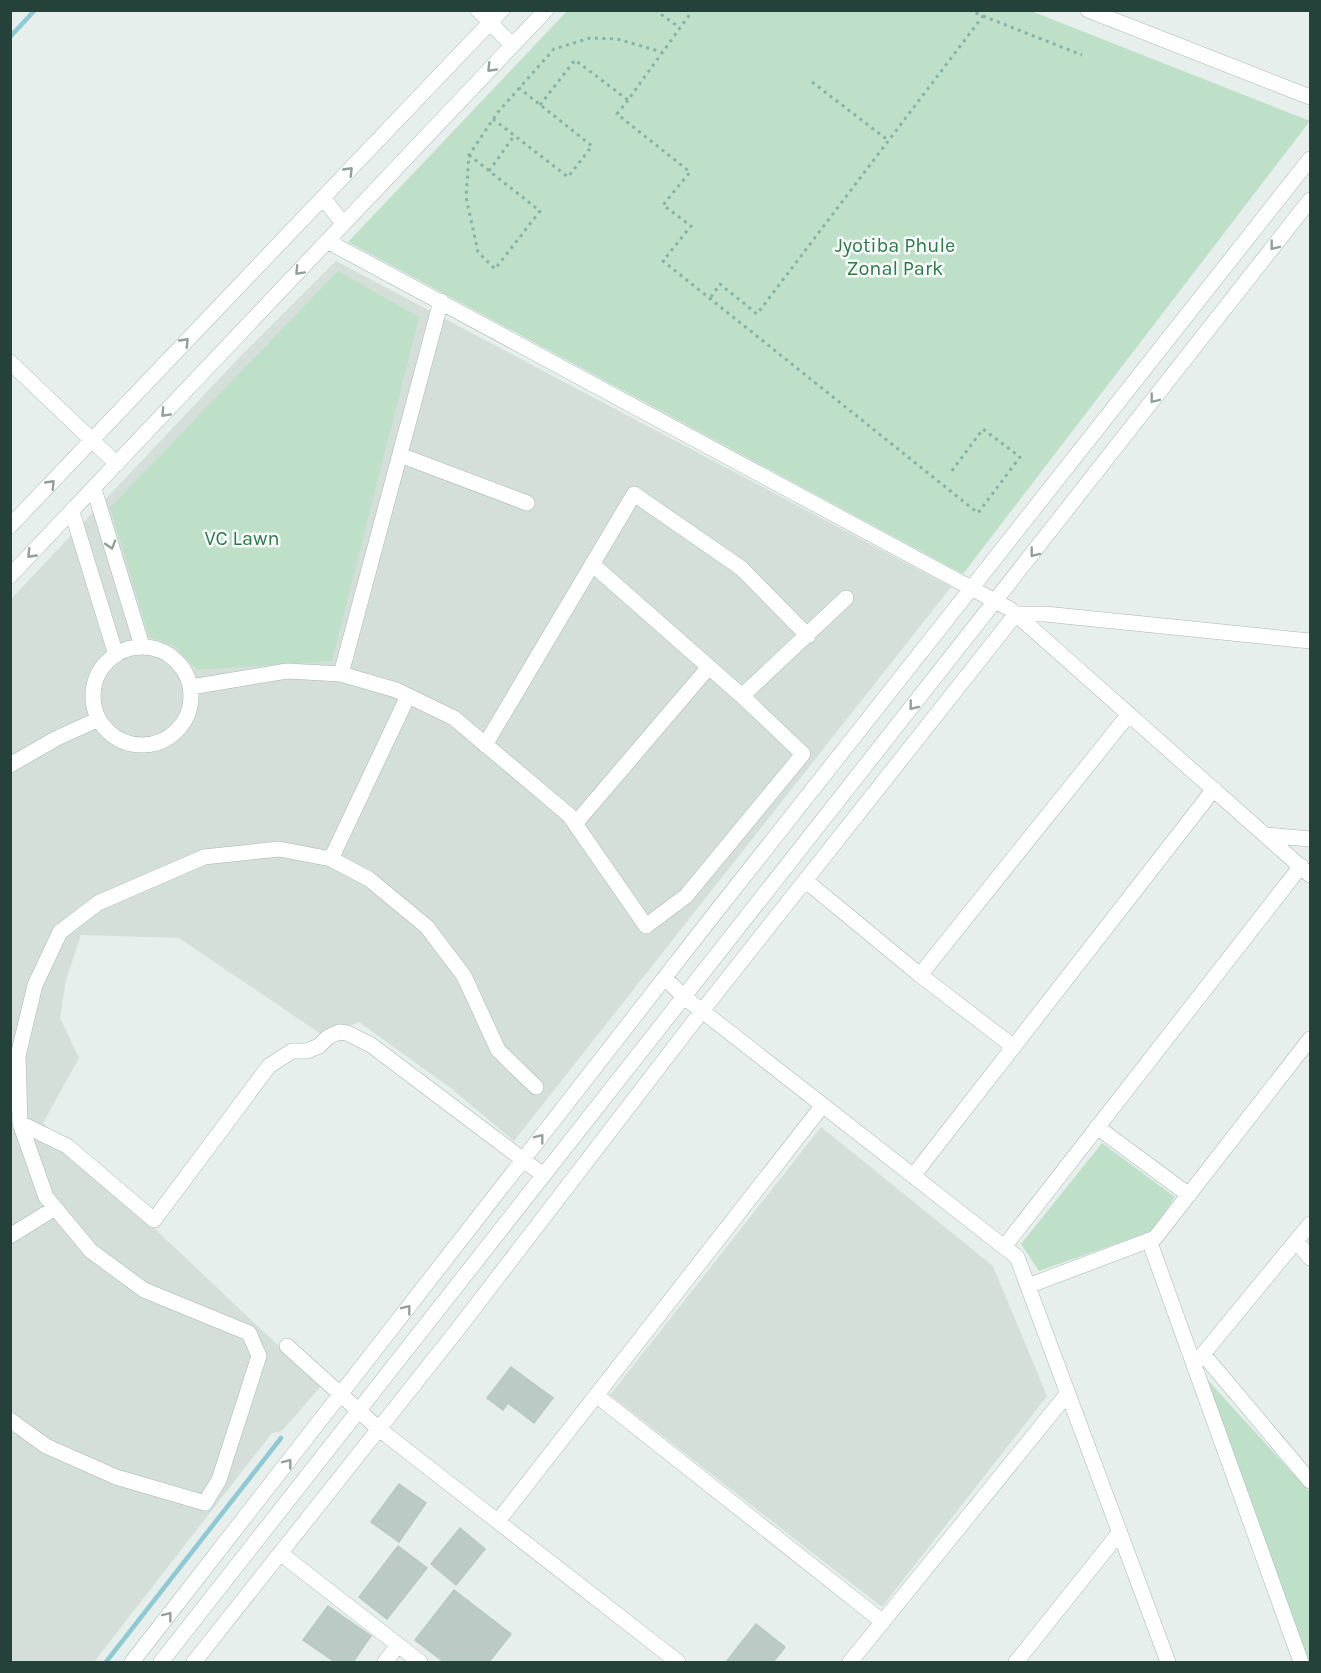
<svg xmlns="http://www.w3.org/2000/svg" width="1321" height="1673" font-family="Karla,sans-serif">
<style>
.built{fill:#d4dfda}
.green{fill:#bfe0c8}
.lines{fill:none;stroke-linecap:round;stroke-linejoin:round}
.stream{stroke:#8ec9d4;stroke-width:4.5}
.building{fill:#bbcac4;stroke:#b8c9c2;stroke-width:1.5}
.minor-casing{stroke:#a8b8b2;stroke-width:16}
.path{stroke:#86b3a5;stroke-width:3;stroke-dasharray:3 4.5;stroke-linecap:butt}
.minor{stroke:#fff;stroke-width:15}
.oneway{stroke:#92a09c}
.labels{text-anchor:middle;stroke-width:5;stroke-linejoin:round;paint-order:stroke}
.park-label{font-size:20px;fill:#2d7a4b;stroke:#f7fbf9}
</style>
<rect width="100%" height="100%" fill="#e6efeb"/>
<path class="built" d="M336,261l615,326 -437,554 -62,-52 -93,-67 -35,14 -145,-98 -98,-3 -15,45 -6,38 19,40 -36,65 278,263 -39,45 -10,2 -178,229h-83l-1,-1062 227,-240z
M821,1127l172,139 54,130 -165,211 -272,-212z"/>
<path class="green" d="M568,10l463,1 279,110 -347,453 -615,-332z
M338,271l81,46 -87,344 -135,9 -24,-25 -24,-8 -39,-130z
M1102,1143l73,54 -23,34 -113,40 -18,-27z
M1194,1365l116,127v170h-6z"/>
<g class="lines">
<path class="stream" d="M10,37l25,-27
M106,1662l175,-224"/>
</g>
<path class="building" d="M511,1367l42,31 -19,25 -26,-20 -5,7 -16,-12z
M399,1484l27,19 -27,39 -28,-20z
M460,1528l25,21 -29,36 -25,-21z
M398,1546l29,22 -40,51 -28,-22z
M454,1590l57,44 -22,28h-45l-29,-22z
M328,1606l43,30 -18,26h-18l-32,-22z
M756,1624l29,23 -12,15h-47z"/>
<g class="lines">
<g class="minor-casing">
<path id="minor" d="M478,10l34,35
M1088,10l222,87
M323,198l20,25
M327,241l683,368 300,266
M10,362l107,102
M400,455l127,48
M94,489l48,157
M72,512l44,143
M10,526l492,-516
M10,576l536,-566
M93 696a49 49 0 1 1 98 0a49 49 0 1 1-98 0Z
M341,674l100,-373
M191,687l96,-16 54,3 55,16 58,28 115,97 77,111 40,-30 117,-142 -61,-58 -150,-132
M742,696l104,-98
M485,745l149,-251 107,74 67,68
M10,765l47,-27 42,-19
M575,824l133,-156
M1266,835l44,4
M331,859l77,-163
M806,881l114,94 94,72
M920,975l209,-261
M665,978l18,18 334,261 151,405
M20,1123l47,23 87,74 115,-154 23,-15h15l12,-5 9,-9 11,-5 8,1 24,12 171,129
M1097,1127l92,68
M913,1176l301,-387
M10,1236l45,-28
M1149,1240l152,422
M1296,1241l14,17
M1004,1247l297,-381
M1028,1286l127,-48 155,-199
M287,1346l92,83 299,233
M1203,1354l107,127
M1194,1365l116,-141
M596,1395l287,227
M10,1420l36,26 70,31 89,26 14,-23 40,-124 -10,-23 -105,-43 -53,-39 -45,-54 -26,-74 -2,-67 17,-71 25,-53 38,-29 106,-46 75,-8 52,10 38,20 58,48 37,49 34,74 38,37
M498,1521l325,-416
M280,1553l140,109
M132,1662l576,-740 602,-763
M161,1662l1149,-1462
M194,1662l264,-333 244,-318 314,-397h29l265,27
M385,1662l13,-17
M850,1662l218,-269
M1016,1662l104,-130"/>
</g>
<path class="path" d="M655,10l25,18
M983,16l99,39
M812,82l77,59
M628,100l-11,14 73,58 -27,33 28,21 -28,35 315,252 42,-56 -37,-28 -32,43
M540,105l35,-45 53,40 65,-90
M493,119l75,58 24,-31 -73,-58
M469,155l71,56 -45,58 -17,-17 -12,-55 3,-42 29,-43 56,-63 36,-11 27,1 45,13
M489,171l25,-35
M711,297l9,-13 37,30 226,-298 -14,-6"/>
<use href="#minor" class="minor"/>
</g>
<defs><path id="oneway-chevron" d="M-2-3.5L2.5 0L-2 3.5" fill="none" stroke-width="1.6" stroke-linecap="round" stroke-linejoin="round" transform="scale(1.5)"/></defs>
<g class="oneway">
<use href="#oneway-chevron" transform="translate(491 68) rotate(134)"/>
<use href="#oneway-chevron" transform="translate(349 171) rotate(-46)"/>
<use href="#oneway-chevron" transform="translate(1274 246) rotate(128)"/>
<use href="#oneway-chevron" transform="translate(299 271) rotate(133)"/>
<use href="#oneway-chevron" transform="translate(185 342) rotate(-46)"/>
<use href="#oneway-chevron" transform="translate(1154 399) rotate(128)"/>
<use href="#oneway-chevron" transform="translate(165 413) rotate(133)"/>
<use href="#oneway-chevron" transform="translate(51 484) rotate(-46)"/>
<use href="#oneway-chevron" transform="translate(111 545) rotate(73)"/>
<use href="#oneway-chevron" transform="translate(1034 553) rotate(128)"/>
<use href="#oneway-chevron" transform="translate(31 554) rotate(134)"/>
<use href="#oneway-chevron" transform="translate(913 706) rotate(128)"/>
<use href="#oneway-chevron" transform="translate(540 1138) rotate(-52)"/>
<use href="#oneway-chevron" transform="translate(407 1309) rotate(-52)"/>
<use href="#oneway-chevron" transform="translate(288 1463) rotate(-52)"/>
<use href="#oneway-chevron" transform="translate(168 1616) rotate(-52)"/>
</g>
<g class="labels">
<g class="park-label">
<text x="895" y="252">Jyotiba Phule<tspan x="895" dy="23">Zonal Park</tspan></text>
<text x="242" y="545">VC Lawn</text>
</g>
</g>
<rect width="1321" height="1673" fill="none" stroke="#24423a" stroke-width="24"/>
</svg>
